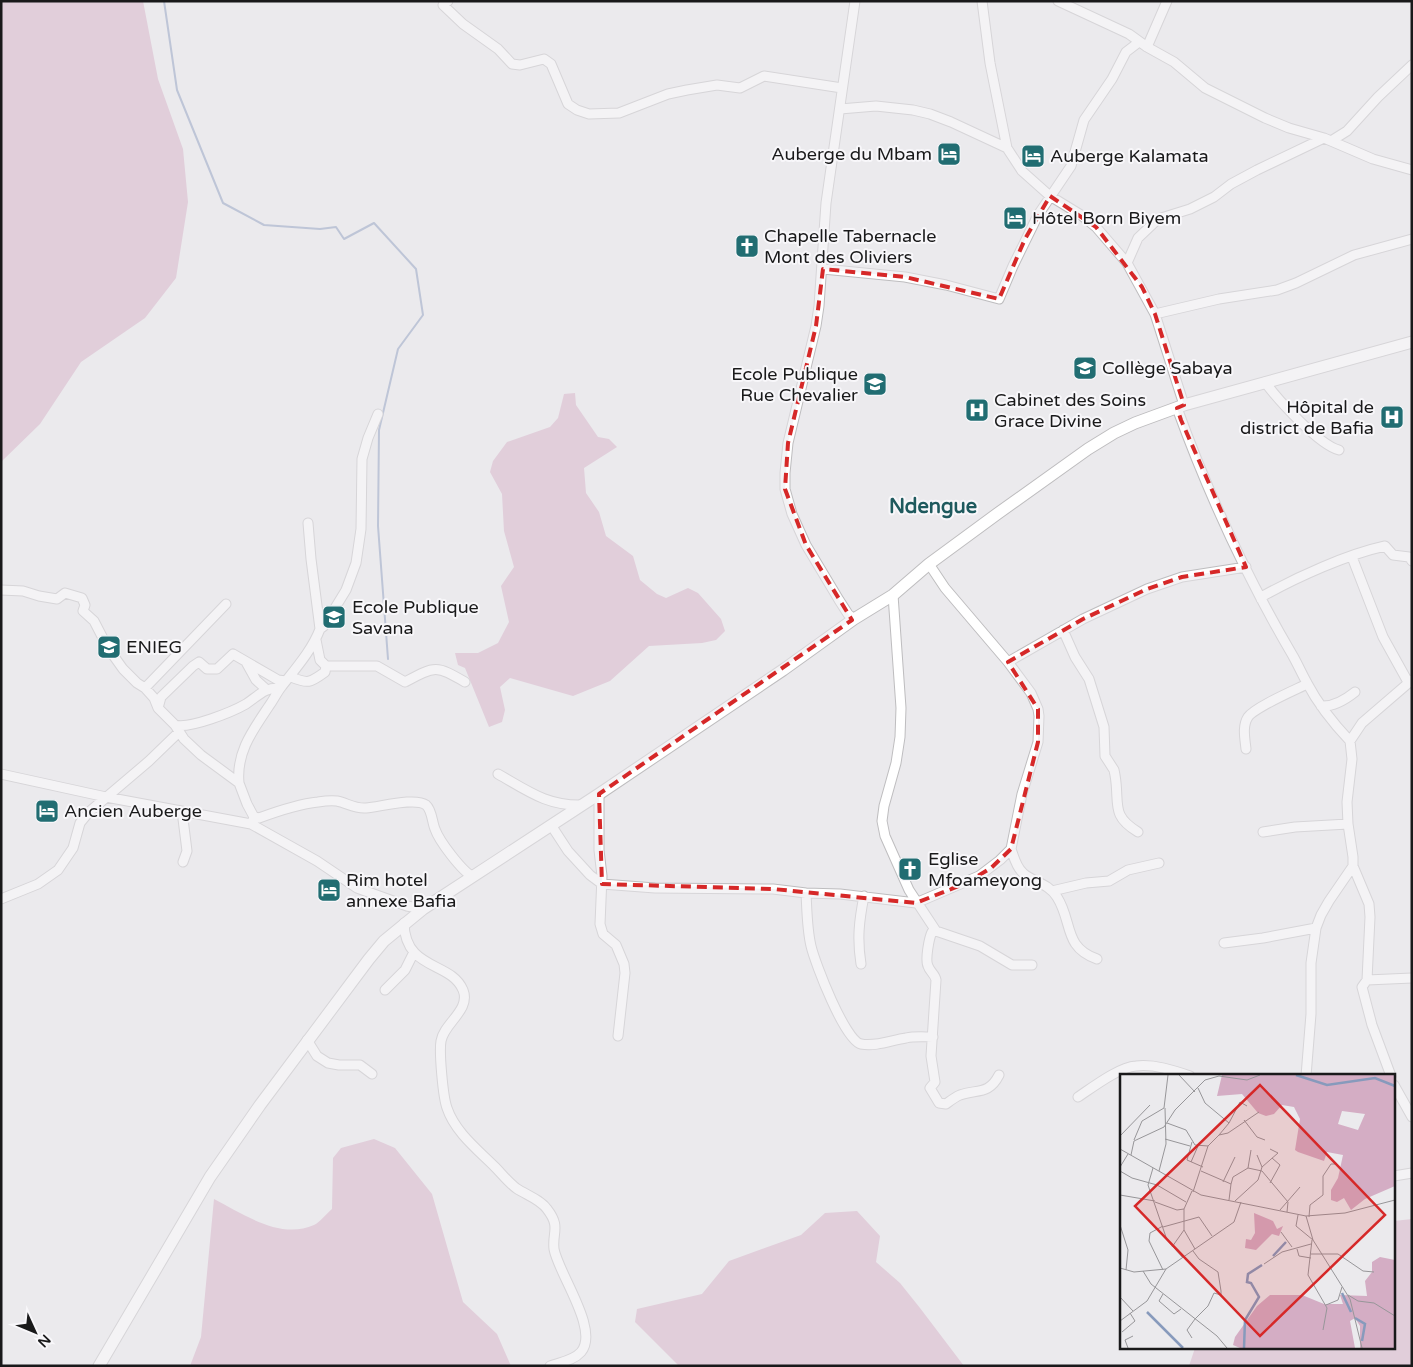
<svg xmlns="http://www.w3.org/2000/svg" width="1413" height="1367" font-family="'Varela Round',sans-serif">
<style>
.forest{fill:#d4adc4}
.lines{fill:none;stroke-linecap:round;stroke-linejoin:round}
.stream{stroke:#879abc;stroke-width:2}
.minor-casing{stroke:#bebdbf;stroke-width:11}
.secondary-casing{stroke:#bebdbf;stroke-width:13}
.minor{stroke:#fff;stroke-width:9}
.secondary{stroke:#fff;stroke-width:11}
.marked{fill:none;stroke:#d62828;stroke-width:4;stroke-dasharray:10 6;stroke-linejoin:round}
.labels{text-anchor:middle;stroke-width:4;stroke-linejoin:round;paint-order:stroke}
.poi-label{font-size:18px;fill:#19191a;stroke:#f8f7fa;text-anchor:start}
.quarter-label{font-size:20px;font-weight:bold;fill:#1f5a5e;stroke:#f8f7fa}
.inset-river{fill:none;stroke:#879abc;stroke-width:2.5}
.inset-road{fill:none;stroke:#979699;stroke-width:1}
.view{fill:#d62828;fill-opacity:0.15;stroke:#d62828;stroke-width:2.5}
.inset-edge{fill:none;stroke:#19191a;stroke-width:2.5}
</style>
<rect width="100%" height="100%" fill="#ebeaed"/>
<path class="forest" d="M1,1h142l15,78 25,70 5,53 -12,76 -31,40 -64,44 -41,62 -39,38z
M575,393l1,12 22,32 11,2 8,8 -33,21 2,25 13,19 7,24 27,20 7,24 17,14 9,4 22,-10 10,5 23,26 4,12 -9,9 -14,3 -53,3 -39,35 -37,15 -63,-18 -10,9 5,23 -3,12 -13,5 -24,-59 -7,-3 -3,-12h23l20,-10 11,-21 -8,-36 13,-19 -10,-36 -2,-37 -12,-22 3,-11 14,-19 43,-15 8,-9 6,-24z
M374,1139l21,9 37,46 31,108 34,32 14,32h-321l11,-29 13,-138c29,15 66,41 100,26 6,-3 12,-11 18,-16l1,-51 8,-10z
M857,1211l23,25 -4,26 24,21 20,25 44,58h-285l-44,-44 2,-13 65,-15 27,-33 72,-26 24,-22z
M1412,1219v147h-223l6,-18h199v-127z"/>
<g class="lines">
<path class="stream" d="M164,1l13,89 46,113 41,22 56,4 16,-2 8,12 30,-16 42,46 7,46 -25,34 -19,81 -1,96 10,133"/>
<g class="minor-casing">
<path id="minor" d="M448,1l-5,4 20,19 35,25 14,15 8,1 24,-6 7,5 17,40 9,6 12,4 30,-1 49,-19 19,-4 30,-5 23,3 24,-12 78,12
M982,1l8,62 17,85
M1058,1l71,33 18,13 27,15 31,26 60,30 24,10 35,10 49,21 39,11
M1147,47l20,-46
M840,109l36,-3 37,4 17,4 21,8 56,26 15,23 28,25 31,19 15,12 31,36 28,51 29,91
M1331,141l16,-10 31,-34 34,-32
M1127,263l11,-25 20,-19 32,-10 24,-12 17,-13 26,-14 67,-32
M823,269l82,8 41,8 53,14 14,-33 25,-51 33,-49 13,-46 28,-41 14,-27 13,-10
M1155,314l64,-15 58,-9 19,-7 58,-28 58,-16
M1265,382c13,18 54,63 74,68
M1177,408c31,85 70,170 116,248 5,9 9,18 14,27 11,21 26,40 43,58l12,-18 50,-43
M308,523l3,36 9,70
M1352,557l31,80 25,45
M929,564l16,24 63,74 75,-43 64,-30 35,-12 64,-10
M1,590l22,1 16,5 18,3 8,-6 17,5 3,7 -2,6 11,10 14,27 15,21 14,14 8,5 9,10 4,10 17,17 9,14 17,16 38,28 8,21 7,13
M893,595l8,113 -1,29 -4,26 -12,43 -2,15 3,15 24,54 27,41 44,15 32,19h20
M1261,599l2,-3c34,-19 85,-42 122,-50l8,9 16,2 3,4
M854,619l-6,-5 -9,-14 -33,-55 -14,-31 -7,-25v-16l3,-30 28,-117 3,-20 7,-103 29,-202
M1063,630l12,27 14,22 15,48 1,29 9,14 1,5c5,29 -5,40 23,57
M246,662l10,18 10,9
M326,666h51l28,16c30,-16 31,-17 60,0
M291,677c17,7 19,6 34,-5l1,-6 -6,-6 -4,-20
M145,688l81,-84
M1321,706c13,1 24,-6 34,-14
M158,708l3,-11 32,-31 6,-4 8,7h10l16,-15 45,26 8,1
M175,725c15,4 57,-13 71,-21 12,-8 19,-17 34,-16
M1246,749c-1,-10 -4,-23 2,-32 7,-10 47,-27 59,-33
M1,774l105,23 145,27 66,37 40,27 50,18 16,3
M498,774c30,17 49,32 84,31
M239,783c-3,-31 14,-53 30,-77 5,-7 8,-14 13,-20 14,-18 30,-36 38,-57l4,-3 22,-36 10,-27 5,-34 1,-70 6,-21 10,-24
M599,794v56l3,26 -2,48 3,10 13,11 8,19 1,9 -7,63
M182,811l5,40 -4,11
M253,820l1,-3 5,1c19,-7 39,-14 59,-16 6,-1 12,-2 19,-1 10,2 18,8 29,7 14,-1 49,-11 60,-3 6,5 6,17 9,24 4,12 27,42 37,47
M551,825l17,26 22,24 12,9 53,4 118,1 33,4 34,1 76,9 63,-27 21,-16 11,-11 11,-55 16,-52 1,-26 -1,-7 -7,-16 -23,-31
M1263,832l32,-5 53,-3
M1011,849c3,8 5,18 12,24 10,9 25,10 34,24 16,25 6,50 40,62
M1353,866l16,38 1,13 -3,63 45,-2
M1052,891l34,-8 23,-2 19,-11 31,-7
M806,893c1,18 1,36 5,53 4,17 34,95 50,98 15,3 31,-4 45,-6 9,-2 18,-1 27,-1
M1,899l37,-15 20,-14 15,-22 7,-25 9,-11 60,-51 30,-29
M404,923c1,48 47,38 59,67 8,20 -19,33 -22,51 -2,11 2,56 6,67 8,24 31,42 48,59 7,7 13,15 21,21 10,7 24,11 31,21 14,18 5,23 7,40 4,24 46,81 27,103 -8,9 -21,10 -31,14
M936,931l-4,1c-3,6 -7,28 -4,34 2,6 7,8 8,14l-5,76 4,26 -5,6 9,15 7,1c4,-3 9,-7 14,-9 17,-6 29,0 39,-20
M1224,943l39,-5 53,-10
M861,964c-4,-25 -2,-43 3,-68
M1367,980l-5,7 10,38 19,51
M385,990l20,-20 9,-18
M307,1040l10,16 11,7 11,2h21l12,9
M1306,1076l5,-62v-51l5,-35 5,-13 8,-14 24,-35v-9l-5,-33 -1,-22 5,-43 -2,-18
M1394,1085l18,32
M1078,1097c15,-10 41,-30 58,-31 18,-2 37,4 54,10
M1394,1176l18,-3"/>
</g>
<g class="secondary-casing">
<path id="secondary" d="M99,1366l111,-189 50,-72 109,-146 15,-18 39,-32 176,-115 184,-124 71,-51 39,-24 36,-31 68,-50 91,-65 26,-16 21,-10 49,-18 228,-63"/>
</g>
<use href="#minor" class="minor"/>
<use href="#secondary" class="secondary"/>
</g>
<path d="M0 0H1413V1367H0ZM1050,196l46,31 46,60 13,27 29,91 -7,3 4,12 65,147 -64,10 -35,12 -64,30 -75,43 30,47v33l-27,107 -20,19 -25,15 -50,20 -143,-14 -171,-5 -3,-90 253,-174 -46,-75 -21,-56 3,-46 28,-117 7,-57 82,8 94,22 26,-60z" fill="#ebeaed" fill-opacity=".55" fill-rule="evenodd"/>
<path class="marked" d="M1050,196l46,31 46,60 13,27 29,91 -7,3 4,12 65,147 -64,10 -35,12 -64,30 -75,43 30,47v33l-27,107 -20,19 -25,15 -50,20 -143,-14 -171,-5 -3,-90 253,-174 -46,-75 -21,-56 3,-46 28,-117 7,-57 82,8 94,22 26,-60z"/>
<defs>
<g id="hotel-square" transform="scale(1.25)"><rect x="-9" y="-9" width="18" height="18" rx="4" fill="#216d72" stroke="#f8f7fa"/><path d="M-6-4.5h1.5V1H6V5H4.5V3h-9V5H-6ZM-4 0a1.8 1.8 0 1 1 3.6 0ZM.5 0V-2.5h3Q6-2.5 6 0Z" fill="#fff"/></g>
<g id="church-square" transform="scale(1.25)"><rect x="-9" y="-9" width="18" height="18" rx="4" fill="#216d72" stroke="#f8f7fa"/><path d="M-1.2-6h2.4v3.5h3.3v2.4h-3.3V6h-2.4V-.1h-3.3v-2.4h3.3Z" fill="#fff"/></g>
<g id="university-square" transform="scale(1.25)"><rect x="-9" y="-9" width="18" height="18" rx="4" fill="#216d72" stroke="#f8f7fa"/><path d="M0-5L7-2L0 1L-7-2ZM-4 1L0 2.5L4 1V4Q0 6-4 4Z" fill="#fff"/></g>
<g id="school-square" transform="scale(1.25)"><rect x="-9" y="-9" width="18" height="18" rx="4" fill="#216d72" stroke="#f8f7fa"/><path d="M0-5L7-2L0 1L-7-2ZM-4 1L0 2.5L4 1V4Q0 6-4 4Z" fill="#fff"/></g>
<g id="hospital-square" transform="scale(1.25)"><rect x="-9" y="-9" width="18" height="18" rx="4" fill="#216d72" stroke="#f8f7fa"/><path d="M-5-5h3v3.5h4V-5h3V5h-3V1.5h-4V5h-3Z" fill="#fff"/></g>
</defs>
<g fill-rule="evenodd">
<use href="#hotel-square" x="949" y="154"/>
<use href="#hotel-square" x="1033" y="156"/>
<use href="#hotel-square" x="1015" y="218"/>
<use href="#church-square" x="747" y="246"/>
<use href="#university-square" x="1085" y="368"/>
<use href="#school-square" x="875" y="384"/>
<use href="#hospital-square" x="977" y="410"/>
<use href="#hospital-square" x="1392" y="417"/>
<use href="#school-square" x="334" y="617"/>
<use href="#university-square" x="109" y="647"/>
<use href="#hotel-square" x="47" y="811"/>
<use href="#church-square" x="910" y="869"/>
<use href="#hotel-square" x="329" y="890"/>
</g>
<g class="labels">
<g class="poi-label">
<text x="932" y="160" text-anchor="end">Auberge du Mbam</text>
<text x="1050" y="162">Auberge Kalamata</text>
<text x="1032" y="224">Hôtel Born Biyem</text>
<text x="764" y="242">Chapelle Tabernacle<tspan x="764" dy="21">Mont des Oliviers</tspan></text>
<text x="1102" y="374">Collège Sabaya</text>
<text x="858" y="380" text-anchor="end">Ecole Publique<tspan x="858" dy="21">Rue Chevalier</tspan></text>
<text x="994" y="406">Cabinet des Soins<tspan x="994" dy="21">Grace Divine</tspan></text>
<text x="1374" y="413" text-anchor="end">Hôpital de<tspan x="1374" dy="21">district de Bafia</tspan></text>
<text x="352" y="613">Ecole Publique<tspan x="352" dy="21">Savana</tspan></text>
<text x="126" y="653">ENIEG</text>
<text x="64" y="817">Ancien Auberge</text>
<text x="928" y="865">Eglise<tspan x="928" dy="21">Mfoameyong</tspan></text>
<text x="346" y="886">Rim hotel<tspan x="346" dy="21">annexe Bafia</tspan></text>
</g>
<g class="quarter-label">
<text x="933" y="513">Ndengue</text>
</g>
</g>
<g transform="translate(1120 1074)">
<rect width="275" height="275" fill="#ebeaed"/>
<path d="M102,1h173v111l-30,13 -14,11 -7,-12 -7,4 -6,-2v-10l7,-12 5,-23 -16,-3 -3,9 -26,-9 -3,-2 5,-31 -6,-12 -12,-2 -8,9 -8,2 -8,-3 -16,-19 -25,2zM222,37l23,3 -7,16 -20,-6zM134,139l19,8 4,8 6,-3 -4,10 -7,-2 -16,16 -11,-2 1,-9 5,1 4,-7zM275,144v130h-35v-22l-5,-8 -5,3 5,27h-115l-7,-3 2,-8 22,-31 13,-11h32l22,9h19l-3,-9 27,1 -2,-15 7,-9v-10l8,-5 15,3z" fill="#d4adc4" fill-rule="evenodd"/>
<path class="inset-river" d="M176,1l31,10 48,-7 20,8M153,182l13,-14M222,219l9,19M27,238l36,36M235,244l10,6 -3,17M124,274l1,-28 14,-23 -8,-14 -4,-1 1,-8 14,-9"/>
<path class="inset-road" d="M59,1l16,17M78,14l7,15 24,20 -10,12M124,46l13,17 8,3M47,49l19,7 9,15 13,1 -15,46M109,49l11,-21 7,4M0,62l30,-31M45,65l25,7M14,66l8,-19 22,-13 4,-33M72,68l-5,18 16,7M88,72l11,-11 9,-2 31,-21M0,75l81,46 105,21 39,-3 50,-13M11,81l3,-14 30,-14 11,-17 30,-30 14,-4 28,4 13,-5M71,88l7,-16M0,93l8,-13M142,93l16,-14 -8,-4M33,94l-5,17 19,55 16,18M128,94l3,-18M0,97l12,7 25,7 29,17M39,97l7,-27 -1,-36M81,97l30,13 -2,16M103,108l12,-25M150,109l10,-18 -8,-7M111,110l2,-7 15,-9 14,3 26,31 -1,10M72,117l-8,18v21l11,19M0,121l35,6M115,127l23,-21 4,-13 -5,-12M35,128l22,8 7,-1M160,136l20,-23M178,141l-2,11 17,14M186,142l7,24 37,59 12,49M189,143l1,-12 13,-10v-19l8,-12h6M0,151l8,25 -2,20M43,152l-13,7 -1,8 14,29M43,153l36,-10 13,19M161,158l11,15M192,166l-4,35 19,33 -4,22M52,173l12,-17M177,175l2,7 12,2M73,177l6,8 19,13 3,19v4l-7,-2 -6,13 -13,13M191,180h27l25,17 11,1M144,190l18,-12 29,-8M0,194l14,4 32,-3 68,-47 7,-20M23,197l8,13 66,52 10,12M43,220l-4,7 15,13 7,-5M228,221l10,6 16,2 21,13M0,223l13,14M206,231l12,-5 4,-13M0,247l27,-20 19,-32M2,258l13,-11 -5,-8M72,264l-5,-8 8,-11M8,274l-3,-8 8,-4"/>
<path class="view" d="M140,11l125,130 -125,121 -125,-130z"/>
<rect width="275" height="275" class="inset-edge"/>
</g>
<rect width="1413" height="1367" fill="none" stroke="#19191a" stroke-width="5"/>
<g transform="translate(35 1332) rotate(134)" stroke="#f8f7fa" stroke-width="4" paint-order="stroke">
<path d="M0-4L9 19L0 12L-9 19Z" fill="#19191a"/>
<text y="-8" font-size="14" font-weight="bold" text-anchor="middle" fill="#19191a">N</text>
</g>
</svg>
